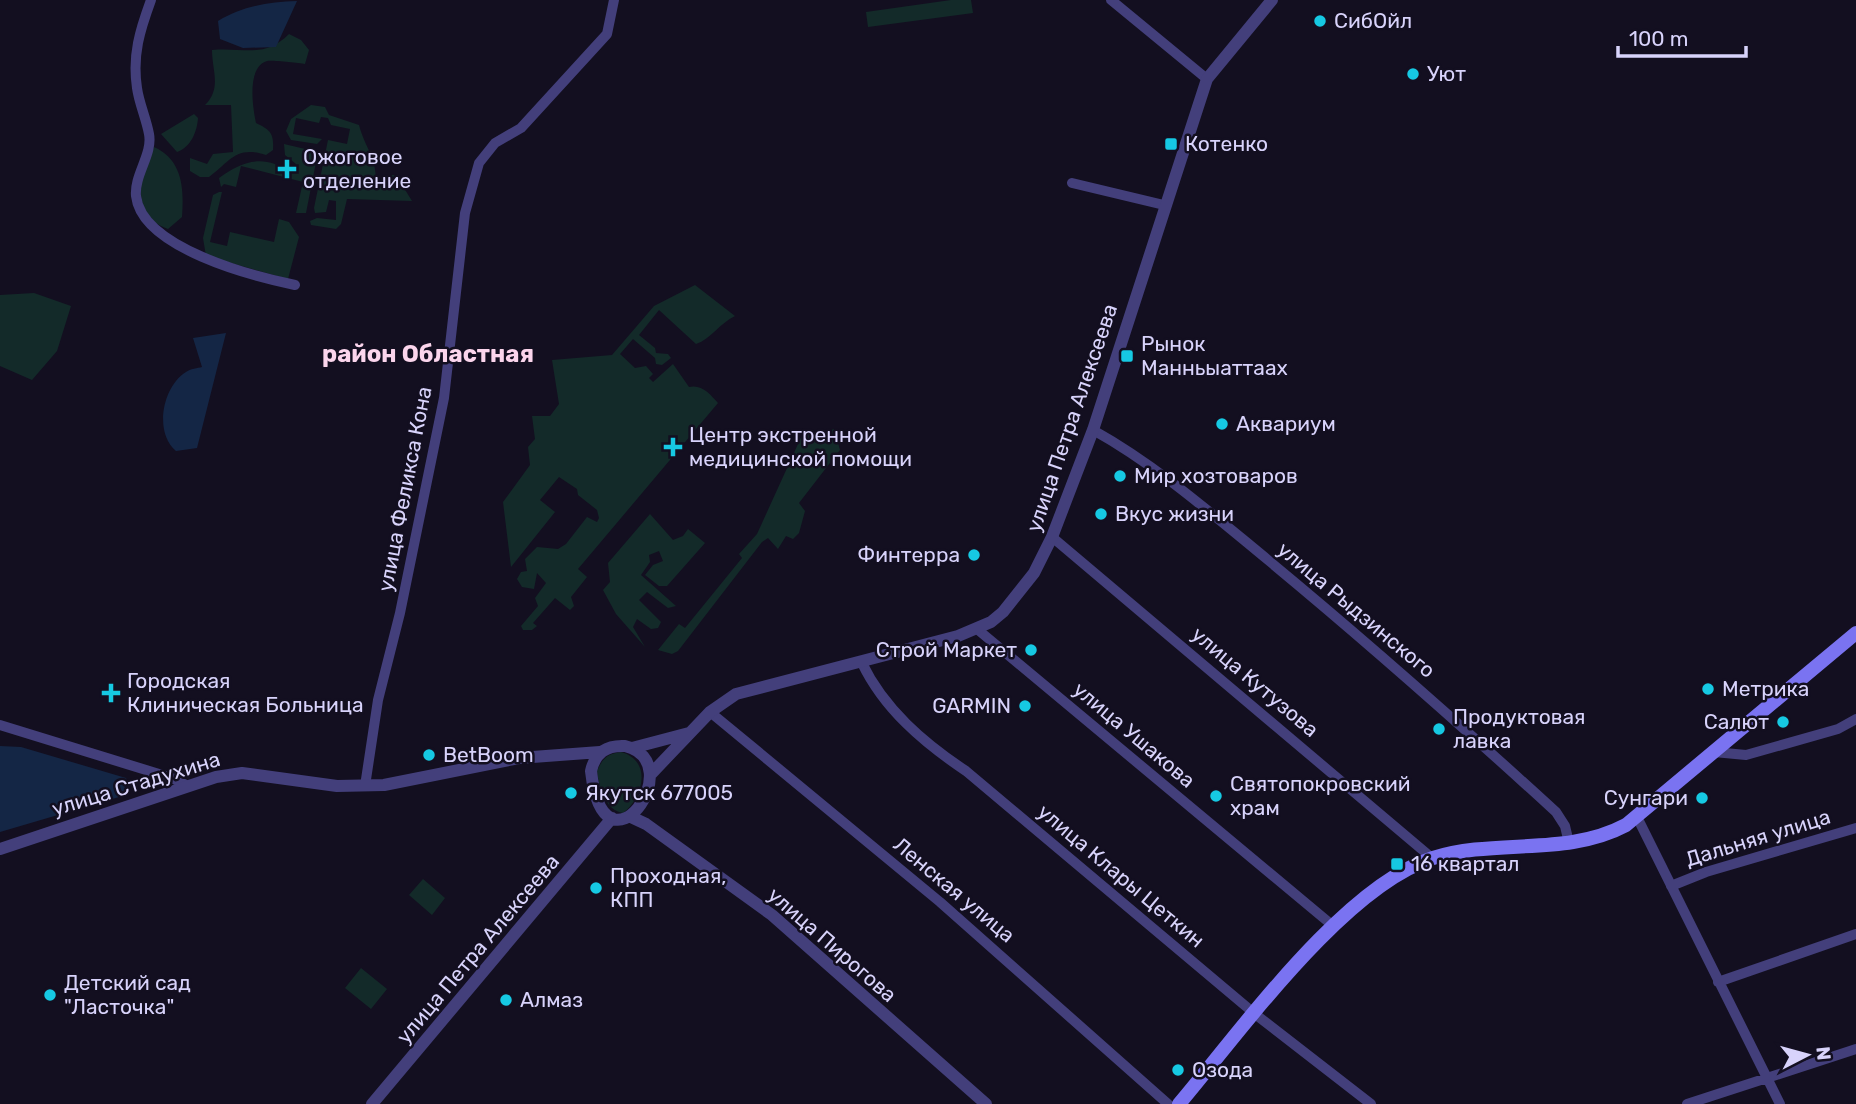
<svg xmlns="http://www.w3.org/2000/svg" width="1856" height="1104" font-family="Rubik,sans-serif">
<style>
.green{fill:#132a29}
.water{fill:#142645}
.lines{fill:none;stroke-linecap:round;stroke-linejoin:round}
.minor{stroke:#433f7b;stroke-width:10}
.tertiary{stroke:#433f7b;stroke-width:12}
.secondary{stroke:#7a73f1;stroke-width:14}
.poi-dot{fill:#16c9e3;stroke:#130f20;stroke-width:2.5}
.labels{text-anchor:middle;stroke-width:5;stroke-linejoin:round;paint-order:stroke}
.poi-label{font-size:21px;fill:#d8d3fb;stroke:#130f20;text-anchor:start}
.street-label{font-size:21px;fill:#d8d3fb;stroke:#130f20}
.quarter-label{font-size:24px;font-weight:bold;fill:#fbd5ec;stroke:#130f20}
</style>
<rect width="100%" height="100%" fill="#130f20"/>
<path class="green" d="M951,0h20l2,13 -105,14 -2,-15z
M289,34l12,6 8,10 -4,14c-7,-1 -33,-4 -38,-3 -21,6 -14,48 -11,62 15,7 18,11 17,27l-7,5c-31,-10 -37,8 -57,22h-9l-10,-6v-13l17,6 6,-10 20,-2 -2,-47h-26c17,-17 7,-34 7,-55 32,-3 52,9 77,-16z
M311,105l14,2 4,8 30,10c6,23 17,31 17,57l9,2 2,-9h9l16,26 -65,-2 -6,25 -5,5 -25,-4 -1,-4 7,-3 19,2v-19l-7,-1 -3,12 -11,1 -1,-5 14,-68 19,4 3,-15 -19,-4 -3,-7 -7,-1 -2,6 -23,-5 -3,16 29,5 -5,5 -26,-4 -5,-9 5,-12z
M194,114l4,4c-1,14 -7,29 -21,34l-16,-18z
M284,144l34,8 -12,61h-10l7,-31 -62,-16 -5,21 -12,-3 -3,3 -2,-9c24,-18 47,-24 71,-5l6,-9 -11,-9z
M154,147c29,13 30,42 28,70l-14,12c-37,-13 -31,-56 -14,-82z
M219,192h3l-12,50 17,4 3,-14 44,10 5,-23 10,3 10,15 -11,42 -82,-23 -3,-18 10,-43z
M695,285l40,31c-15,7 -24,23 -39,28l-37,-34 -20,25 16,13 1,5 12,1 3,4 -9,7 -6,-1 -1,-6 -22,-19 -13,15 15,14 11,-2 7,8 -4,4 4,4 20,-18 16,23c13,-3 21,7 29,16l-140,166 9,8 -16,20 3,9 -4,4 -15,-12 -22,25 4,3 -5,4h-9l-2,-4 17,-20 -3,-8 11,-15 -9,-10 -3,16 -12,-2 -5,-8 4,-7 6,-1 -2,-12 12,-12 21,2 8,-5 21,-27 10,5 2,-4 -2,-8 -19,-15 -1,-6 -18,-12 -19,23 15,12 -44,55 -8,-65 27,-37 -2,-18 7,-8 -3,-23h18l9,-12 -7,-44 60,-5 42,-49z
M34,293l37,13 -14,45 -25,29 -32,-14v-71z
M834,429l6,21 -41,53 6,8 -6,22 -6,6 -7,-3 -8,13 -10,-11 -6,4 -84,109 -6,3 -14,-4 21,-26 6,4 57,-70 -3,-4 18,-20 46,-101 6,-2 11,3z
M650,514l23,26 10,-4 5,-7 17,14 -38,43h-8l-14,-11 8,-10 10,-4 -4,-10 -10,4 1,7 -9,13 35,31 -8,2 -21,-16 -8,8 22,22 -3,6 -7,1 -14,-10 -4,8 12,20 -29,-33 -13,-24 7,-8 -2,-19z
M621,752c32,9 22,46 2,61 -18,-3 -24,-26 -26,-42 6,-13 10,-17 24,-19z
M423,879l22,19 -13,17 -23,-20z
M361,968l26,21 -16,20 -26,-21z"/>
<path class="water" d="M297,1l-21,46 -33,1 -23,-9 -2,-18c24,-15 51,-19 79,-20z
M226,333l-29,115 -21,3c-22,-18 -14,-64 10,-79 4,-3 12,-4 16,-5l-9,-29z
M0,746l21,1 105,31 4,10 -11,9 -119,35z"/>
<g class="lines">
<path class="minor" d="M151,0c-11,30 -19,55 -14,88 2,15 9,30 12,46 4,20 -15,41 -13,62 6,52 116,80 159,89
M1111,0l96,79
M1072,183l92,22
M1093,430c63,35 119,84 175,130 98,81 194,166 288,252l9,14 4,17
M1052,537l380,321
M977,629l355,296
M862,663c22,46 62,80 104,108l289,243 116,90
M710,712l230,190 228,202
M0,725l172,53 16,8
M1714,752l32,3 92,-26 18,-10
M365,786l13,-86 22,-87 44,-215 21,-185 14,-50 16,-20 26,-15 86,-94 7,-34
M1637,817l143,287
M1671,886l35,-14 150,-44
M1718,982l138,-48
M1687,1104l169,-55"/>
<path class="tertiary" d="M625,746c67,16 -21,141 -34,25 4,-18 15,-26 34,-25z
M632,748l57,-15
M650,775l60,-63 26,-18 222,-58 33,-14 12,-10 31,-39 18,-36 41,-107 114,-351 65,-79
M631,817l15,7 126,91 214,189
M0,849l216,-72 26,-4 95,13 47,-1 135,-27 81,-6
M372,1104l240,-286"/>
<path class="secondary" d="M1179,1104c61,-72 165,-218 254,-246 63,-20 133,-1 193,-33l230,-192"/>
</g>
<g class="poi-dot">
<circle cx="1320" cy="21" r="7"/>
<circle cx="1413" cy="74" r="7"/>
<rect x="1164" y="137" width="14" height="14" rx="3.5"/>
<path d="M283.5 158.5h7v7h7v7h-7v7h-7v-7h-7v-7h7z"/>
<rect x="1120" y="349" width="14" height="14" rx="3.5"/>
<circle cx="1222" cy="424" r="7"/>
<path d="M669.5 436.5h7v7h7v7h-7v7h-7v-7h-7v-7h7z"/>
<circle cx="1120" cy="476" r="7"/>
<circle cx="1101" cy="514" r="7"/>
<circle cx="974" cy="555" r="7"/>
<circle cx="1031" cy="650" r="7"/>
<circle cx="1708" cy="689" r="7"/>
<path d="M107.5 682.5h7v7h7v7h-7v7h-7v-7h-7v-7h7z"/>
<circle cx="1025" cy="706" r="7"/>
<circle cx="1783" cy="722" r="7"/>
<circle cx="1439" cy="729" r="7"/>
<circle cx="429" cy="755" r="7"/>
<circle cx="571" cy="793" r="7"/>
<circle cx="1216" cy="796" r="7"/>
<circle cx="1702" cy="798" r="7"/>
<rect x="1390" y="857" width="14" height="14" rx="3.5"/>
<circle cx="596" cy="888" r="7"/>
<circle cx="50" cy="995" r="7"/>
<circle cx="506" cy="1000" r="7"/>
<circle cx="1178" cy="1070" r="7"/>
</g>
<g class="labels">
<g class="poi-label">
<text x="1334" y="28">СибОйл</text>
<text x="1427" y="81">Уют</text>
<text x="1185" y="151">Котенко</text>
<text x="303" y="164">Ожоговое<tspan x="303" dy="24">отделение</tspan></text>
<text x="1141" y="351">Рынок<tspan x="1141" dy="24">Манньыаттаах</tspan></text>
<text x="1236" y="431">Аквариум</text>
<text x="689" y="442">Центр экстренной<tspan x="689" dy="24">медицинской помощи</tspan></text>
<text x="1134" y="483">Мир хозтоваров</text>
<text x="1115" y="521">Вкус жизни</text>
<text x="960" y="562" text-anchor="end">Финтерра</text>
<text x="1017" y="657" text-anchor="end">Строй Маркет</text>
<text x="127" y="688">Городская<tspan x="127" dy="24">Клиническая Больница</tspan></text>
<text x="1722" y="696">Метрика</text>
<text x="1011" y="713" text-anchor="end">GARMIN</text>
<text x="1453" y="724">Продуктовая<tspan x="1453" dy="24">лавка</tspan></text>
<text x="1769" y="729" text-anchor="end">Салют</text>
<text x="443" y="762">BetBoom</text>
<text x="1230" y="791">Святопокровский<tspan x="1230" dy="24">храм</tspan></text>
<text x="585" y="800">Якутск 677005</text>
<text x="1688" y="805" text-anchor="end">Сунгари</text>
<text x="1411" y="871">16 квартал</text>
<text x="610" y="883">Проходная,<tspan x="610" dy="24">КПП</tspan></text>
<text x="64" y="990">Детский сад<tspan x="64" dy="24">"Ласточка"</tspan></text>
<text x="520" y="1007">Алмаз</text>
<text x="1192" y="1077">Озода</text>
</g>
<g class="street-label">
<text transform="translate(1072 418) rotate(-71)" y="7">улица Петра Алексеева</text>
<text transform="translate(405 489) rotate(-79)" y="7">улица Феликса Кона</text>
<text transform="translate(1356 610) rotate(40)" y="7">улица Рыдзинского</text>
<text transform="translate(1255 682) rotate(40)" y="7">улица Кутузова</text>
<text transform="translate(1134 735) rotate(40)" y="7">улица Ушакова</text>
<text transform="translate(136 784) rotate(-17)" y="7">улица Стадухина</text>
<text transform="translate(1758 838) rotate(-17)" y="7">Дальняя улица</text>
<text transform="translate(1121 876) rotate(40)" y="7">улица Клары Цеткин</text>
<text transform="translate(954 890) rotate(40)" y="7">Ленская улица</text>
<text transform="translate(832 945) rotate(41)" y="7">улица Пирогова</text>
<text transform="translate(478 949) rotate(-50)" y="7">улица Петра Алексеева</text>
</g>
<g class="quarter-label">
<text x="428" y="362">район Областная</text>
</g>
</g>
<g transform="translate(1807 1055) rotate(84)" stroke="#130f20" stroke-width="5" paint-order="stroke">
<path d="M0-5L12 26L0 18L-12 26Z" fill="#d8d3fb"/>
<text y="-10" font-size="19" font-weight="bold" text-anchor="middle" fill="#d8d3fb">N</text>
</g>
<path d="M1618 46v10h128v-10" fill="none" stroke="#d8d3fb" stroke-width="3.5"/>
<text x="1629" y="46" font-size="21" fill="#d8d3fb" stroke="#130f20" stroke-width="5" paint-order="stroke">100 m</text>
</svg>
